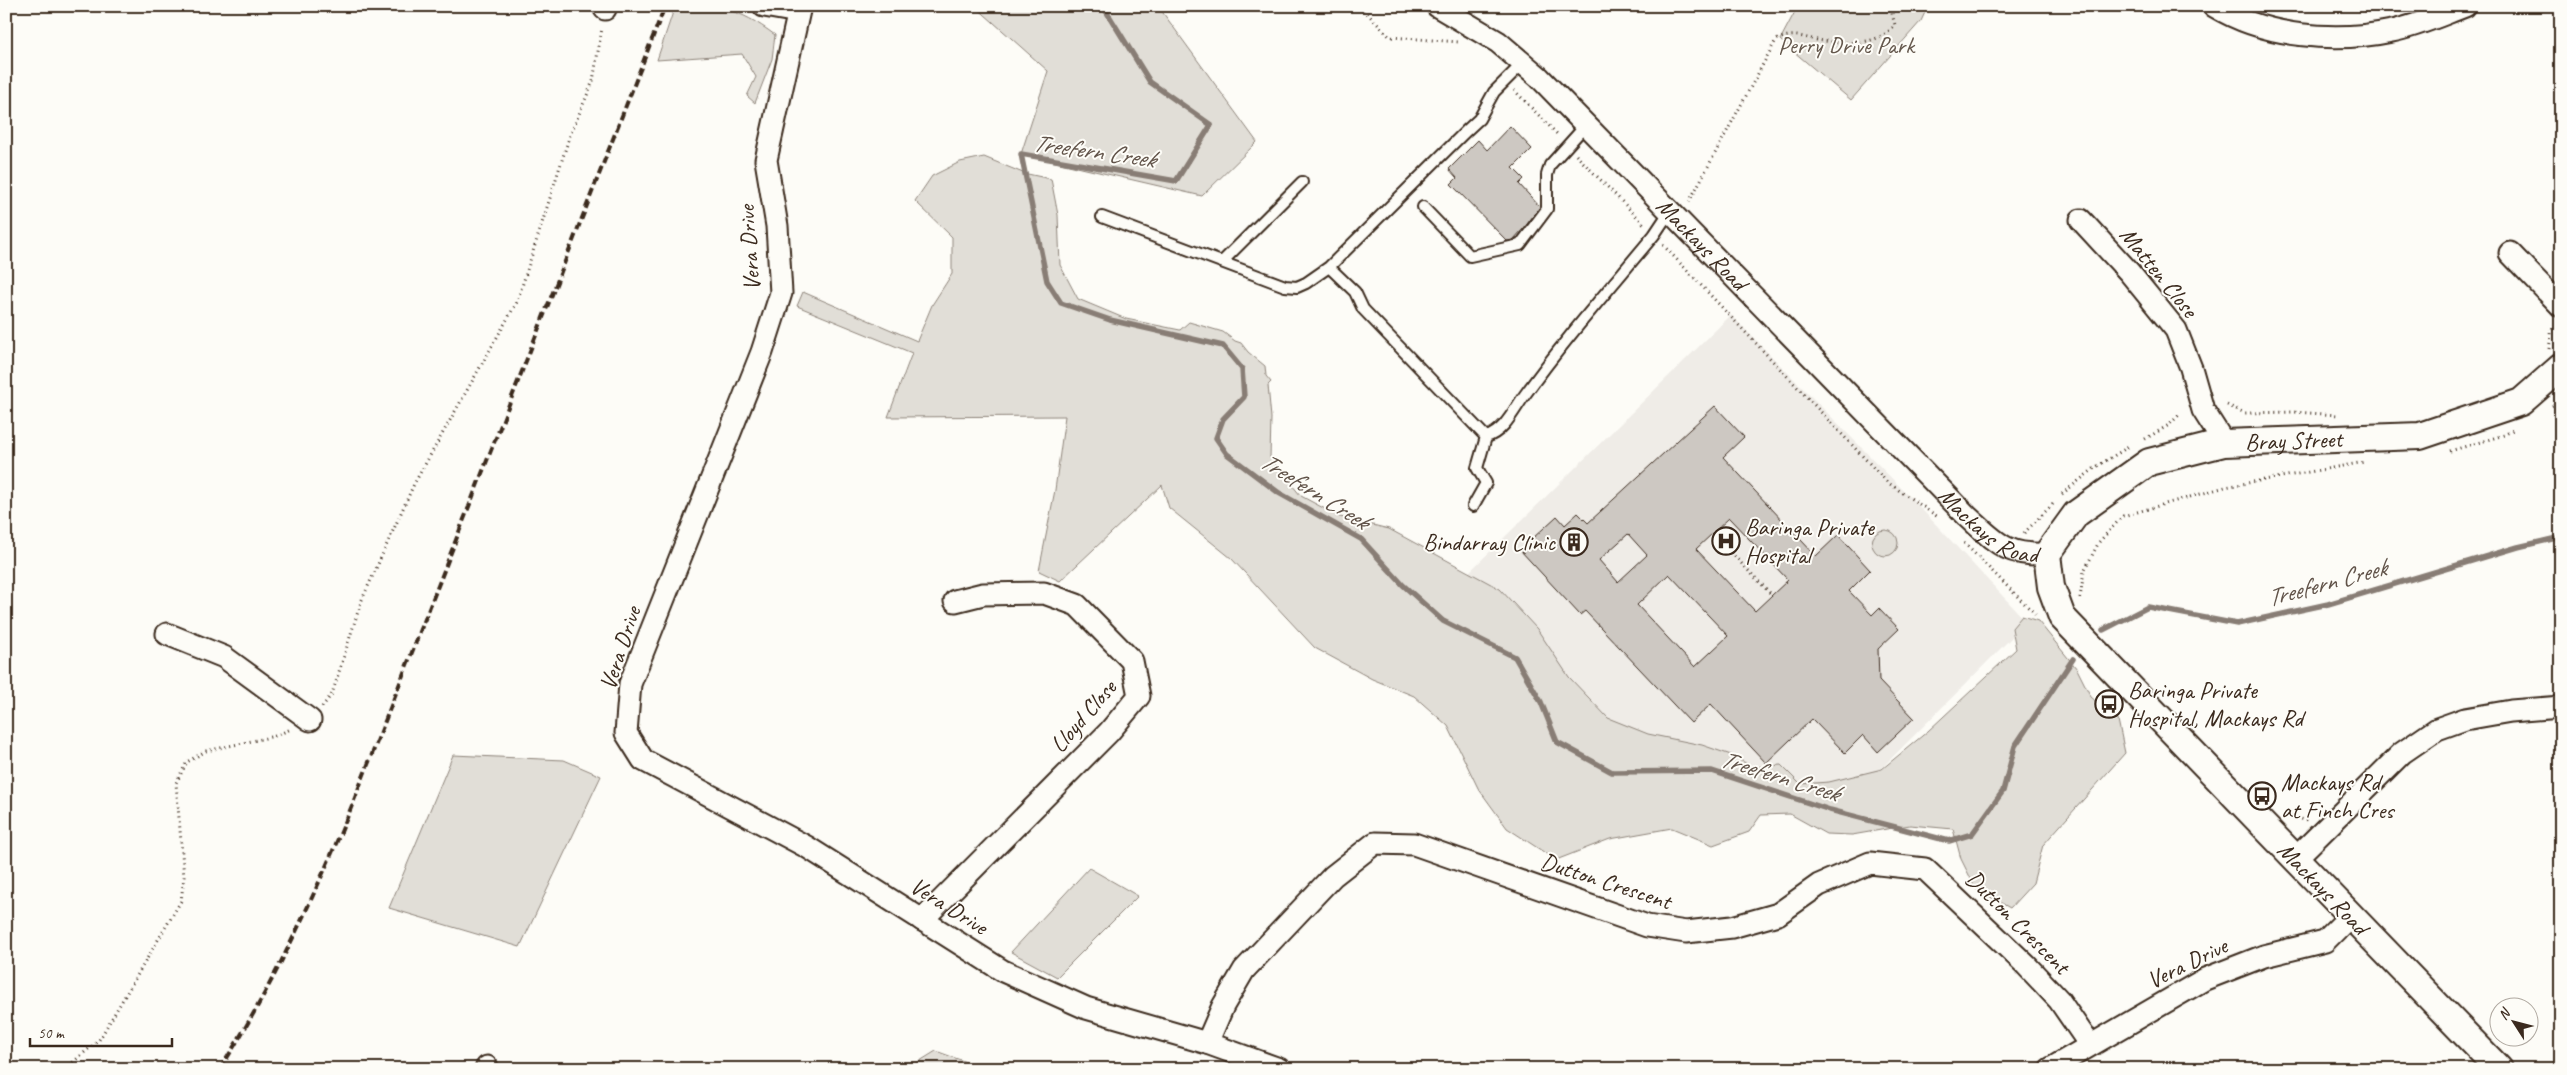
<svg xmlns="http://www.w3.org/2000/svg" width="2567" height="1075" font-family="Caveat,sans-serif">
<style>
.built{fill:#efece7}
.green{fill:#e1ded7;stroke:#8e847a}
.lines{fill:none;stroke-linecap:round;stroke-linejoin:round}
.stream{stroke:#887d74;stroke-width:5.5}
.building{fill:#cdc8c2;stroke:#3b2a1e;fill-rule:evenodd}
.service-casing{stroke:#3b2a1e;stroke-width:14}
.minor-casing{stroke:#3b2a1e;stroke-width:25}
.tertiary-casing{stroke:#3b2a1e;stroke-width:30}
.path{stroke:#3b2a1e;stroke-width:3;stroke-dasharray:1 4;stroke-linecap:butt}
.service{stroke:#fdfcf7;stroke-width:10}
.minor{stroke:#fdfcf7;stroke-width:21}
.tertiary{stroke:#fdfcf7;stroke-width:26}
.rail{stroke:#3b2a1e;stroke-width:4;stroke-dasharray:8 4;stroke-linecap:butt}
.labels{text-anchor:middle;stroke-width:4;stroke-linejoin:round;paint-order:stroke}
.park-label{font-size:24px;fill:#64574c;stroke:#fdfcf7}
.street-label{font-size:24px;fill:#3b2a1e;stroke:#fdfcf7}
.poi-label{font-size:24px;fill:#3b2a1e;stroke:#fdfcf7;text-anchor:start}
.water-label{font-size:25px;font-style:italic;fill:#615349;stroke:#fdfcf7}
</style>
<rect width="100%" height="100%" fill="#fdfcf7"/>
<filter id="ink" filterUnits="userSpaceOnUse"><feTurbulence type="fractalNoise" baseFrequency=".02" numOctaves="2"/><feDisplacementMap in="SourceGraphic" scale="10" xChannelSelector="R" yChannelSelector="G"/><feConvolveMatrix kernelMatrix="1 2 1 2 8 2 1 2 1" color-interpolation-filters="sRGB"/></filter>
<g filter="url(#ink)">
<path class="built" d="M1731,315l182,185 114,122 -191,192 -202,-49 -175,-183z"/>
<path class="green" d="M675,6c45,0 62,1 100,29l-3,24 -17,44 -8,-7 9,-19 -14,-23 -85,6z
M975,6h183l99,136 -55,54 -181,-42 27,-83z
M1798,6h130l-7,15 -70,79 -71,-60z
M984,157l39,16 28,6 7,36 2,50 18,34 48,20 54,11 9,-8 34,10 12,9 6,2 7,9 17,14 1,10 5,6 -3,3 3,33 -1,40 31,38 39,21 49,12 111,60 37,40 32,48 39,41 40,16 54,11 29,10 22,12 28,-2 19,19 29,-2 53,-13 46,-38 88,-82 -4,-21 10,-12 16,5 39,48 14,28 27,23 7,33 -82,92 -10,38 -23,25 -34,-19 -15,-30 -8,-30 -43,-4 -58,10 -26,-1 -36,-20 -29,1 -12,17 -36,13 -41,-17 -62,11 -54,21 -49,-32 -29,-40 -30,-62 -34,-30 -42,-17 -57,-31 -84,-90 -62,-50 -7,-23 -102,96 -21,-10 16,-81 10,-74 -177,1 24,-64 -115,-47 6,-14 114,49 15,-36 20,-31v-37l-37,-36 17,-25 28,-14z
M1872 543a13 13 0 1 1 26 0a13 13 0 1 1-26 0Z
M453,755l111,5 37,16 -81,171 -131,-39z
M1089,868l49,28 -81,81 -46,-25z
M936,1051l49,18h-78z"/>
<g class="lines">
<path class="stream" d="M1103,6l47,76 61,43 -35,56 -155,-27 26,127 14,22 49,17 113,26 19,23 2,28 -21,22 -7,19 11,16 52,39 82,46 42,46 40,36 72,36 26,45 16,40 55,30 100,-1 118,39 119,31 23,-7 31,-43 12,-45 58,-87
M2103,630l45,-23 89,17 91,-20 190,-57 43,-10"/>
</g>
<path class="building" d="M1510,126l22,23 -19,19 11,11 -5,5 21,23 -16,21 -11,12 -6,1 -56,-57 6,-6 -8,-9 29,-29 9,10z
M1715,406l29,31 -21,20 93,99 22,-21 32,35 -21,21 23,24 7,-7 20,21 -21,20 1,32 35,37 -36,34 -15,-17 -18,18 -33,-34 -46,44 -55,-59 -20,19 -106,-112 -5,4 -60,-65 37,-34 8,9 13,-12 10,10zM1729,518l59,62 -33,31 -59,-62zM1628,534l19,21 -29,27 -19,-22zM1669,574l59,62 -33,31 -58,-62z"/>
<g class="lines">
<g class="service-casing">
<path id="service" d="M1423,207l47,49 50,-11 27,-36v-34l3,-10 36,-40
M1102,217l183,69 12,1 9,-4 23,-16 137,-136 13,-12 15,-27 30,-30
M1222,262l80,-80
M1329,267l26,25 8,17 123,128c18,-5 28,-27 38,-41 40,-56 86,-108 130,-161l16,-24
M1473,506l13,-23 -9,-15 9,-31"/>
</g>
<g class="minor-casing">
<g id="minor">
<path d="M605,6v3"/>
<path d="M764,6l34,6"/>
<path d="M800,6l-34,154 11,66 4,67 -19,59 -132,332 -4,49 17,27 164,87 196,124 83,37 121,35 72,26"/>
<path id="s1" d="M1437,6l61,36 41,35 428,439c29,26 38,40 80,38"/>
<path d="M2214,6c51,31 121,37 178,25 25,-5 49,-16 73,-25"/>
<path d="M2081,220l48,52 47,58 15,38 12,42 21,33"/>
<path d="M2510,253l51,53"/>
<path d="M167,634l57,23 86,63"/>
<path d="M2296,858l106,-105 35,-24 28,-10 46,-8 50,-4"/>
<path d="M922,920l187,-188 30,-36 -7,-35 -55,-56 -33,-12 -61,1 -28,7"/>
<path d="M1207,1043l16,-37 21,-36 89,-94 42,-33 39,1 233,82 39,6 46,-5 46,-13 41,-29 51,-22 55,6 101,96 33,35 31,45"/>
<path d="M486,1069l1,-2"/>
<path d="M2050,1069l155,-90 59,-23 61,-15 25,-25"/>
</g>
</g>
<g class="tertiary-casing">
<g id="tertiary">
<path id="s2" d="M2499,1069l-437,-452 -11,-30 -4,-33 29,-40 73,-52 75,-19 196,-7 101,-34 40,-35"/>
</g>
</g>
<path class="path" d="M1360,6l30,31 69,5
M1514,90l44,45
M1576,155l69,70
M1689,202l87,-162c16,-8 25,-3 41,0 26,4 60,7 78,-15l-5,-19
M1663,245l224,237 51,35
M2549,349l3,-21
M2227,405l18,8 49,-1 44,3
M2552,406l9,-5
M2145,439l24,-14 11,-11
M2450,451l54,-16 9,-5
M2062,494l34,-27 32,-20
M2024,533l31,-31
M1717,538l53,55
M1964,543l73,73
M2080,598l4,-27 15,-29 24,-26 102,-29 140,-25
M322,707l10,-13 29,-92 53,-118 103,-182 52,-164 24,-57 9,-53
M2286,815l21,6
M65,1069l34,-29 82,-139 3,-24 -8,-94 11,-21 19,-11 69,-15 16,-7"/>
<use href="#service" class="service"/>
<use href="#minor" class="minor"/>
<use href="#tertiary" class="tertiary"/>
<path class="rail" d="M220,1069c52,-81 92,-168 129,-256l316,-807"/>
</g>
</g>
<defs>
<g id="hospital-ring" transform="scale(1.4375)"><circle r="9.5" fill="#fdfcf7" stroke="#3b2a1e" stroke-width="1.5"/><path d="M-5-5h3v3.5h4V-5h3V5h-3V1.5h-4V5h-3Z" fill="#3b2a1e"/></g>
<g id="building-ring" transform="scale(1.4375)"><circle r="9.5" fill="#fdfcf7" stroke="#3b2a1e" stroke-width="1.5"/><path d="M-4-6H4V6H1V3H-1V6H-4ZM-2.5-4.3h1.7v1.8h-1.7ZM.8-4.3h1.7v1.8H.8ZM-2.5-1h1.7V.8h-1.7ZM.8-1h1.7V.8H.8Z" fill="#3b2a1e"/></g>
<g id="bus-ring" transform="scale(1.4375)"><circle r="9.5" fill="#fdfcf7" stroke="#3b2a1e" stroke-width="1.5"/><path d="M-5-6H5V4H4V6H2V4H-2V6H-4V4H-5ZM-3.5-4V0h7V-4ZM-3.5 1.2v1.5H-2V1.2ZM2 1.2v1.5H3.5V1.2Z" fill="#3b2a1e"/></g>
</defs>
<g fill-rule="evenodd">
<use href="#hospital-ring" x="1726" y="541"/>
<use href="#building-ring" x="1574" y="542"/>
<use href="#bus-ring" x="2109" y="704"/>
<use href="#bus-ring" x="2262" y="796"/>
</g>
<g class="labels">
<g class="park-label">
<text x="1846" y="53">Perry Drive Park</text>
</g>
<g class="street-label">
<text dy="8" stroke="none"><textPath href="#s1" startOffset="358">Mackays Road</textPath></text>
<text transform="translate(749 248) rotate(-94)" y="8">Vera Drive</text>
<text transform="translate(2159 272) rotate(51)" y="8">Matten Close</text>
<text dy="8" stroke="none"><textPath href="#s2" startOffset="980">Bray Street</textPath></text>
<text dy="8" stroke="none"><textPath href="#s1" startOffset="762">Mackays Road</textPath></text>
<text transform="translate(620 648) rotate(-72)" y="8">Vera Drive</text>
<text transform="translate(1083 716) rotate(-49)" y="8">Lloyd Close</text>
<text transform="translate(1606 881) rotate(18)" y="8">Dutton Crescent</text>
<text transform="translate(2323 888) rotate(46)" y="8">Mackays Road</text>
<text transform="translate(949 906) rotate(32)" y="8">Vera Drive</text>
<text transform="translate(2018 922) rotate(45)" y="8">Dutton Crescent</text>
<text transform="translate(2187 963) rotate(-26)" y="8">Vera Drive</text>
</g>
<g class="poi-label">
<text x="1745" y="535">Baringa Private<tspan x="1745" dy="28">Hospital</tspan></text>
<text x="1555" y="550" text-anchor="end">Bindarray Clinic</text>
<text x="2128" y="698">Baringa Private<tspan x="2128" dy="28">Hospital, Mackays Rd</tspan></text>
<text x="2281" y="790">Mackays Rd<tspan x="2281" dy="28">at Finch Cres</tspan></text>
</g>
<g class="water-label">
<text transform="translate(1094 150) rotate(8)" y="9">Treefern Creek</text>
<text transform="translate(1315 490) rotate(32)" y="9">Treefern Creek</text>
<text transform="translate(2326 582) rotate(-15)" y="9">Treefern Creek</text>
<text transform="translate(1780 775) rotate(17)" y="9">Treefern Creek</text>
</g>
</g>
<rect width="2567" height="1075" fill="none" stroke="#fdfcf7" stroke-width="25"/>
<rect x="12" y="12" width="2542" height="1050" fill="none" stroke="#3b2a1e" stroke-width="2" filter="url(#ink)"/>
<g transform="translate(2514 1022) rotate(306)"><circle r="24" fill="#fdfcf7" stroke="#afa8a0"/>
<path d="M0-4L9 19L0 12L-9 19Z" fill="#3b2a1e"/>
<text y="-8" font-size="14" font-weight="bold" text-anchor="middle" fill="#3b2a1e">N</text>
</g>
<path d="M30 1038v8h142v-8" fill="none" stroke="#3b2a1e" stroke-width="2.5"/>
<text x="38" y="1038" font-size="15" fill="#3b2a1e" stroke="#fdfcf7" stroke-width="4" paint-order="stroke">50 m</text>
</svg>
